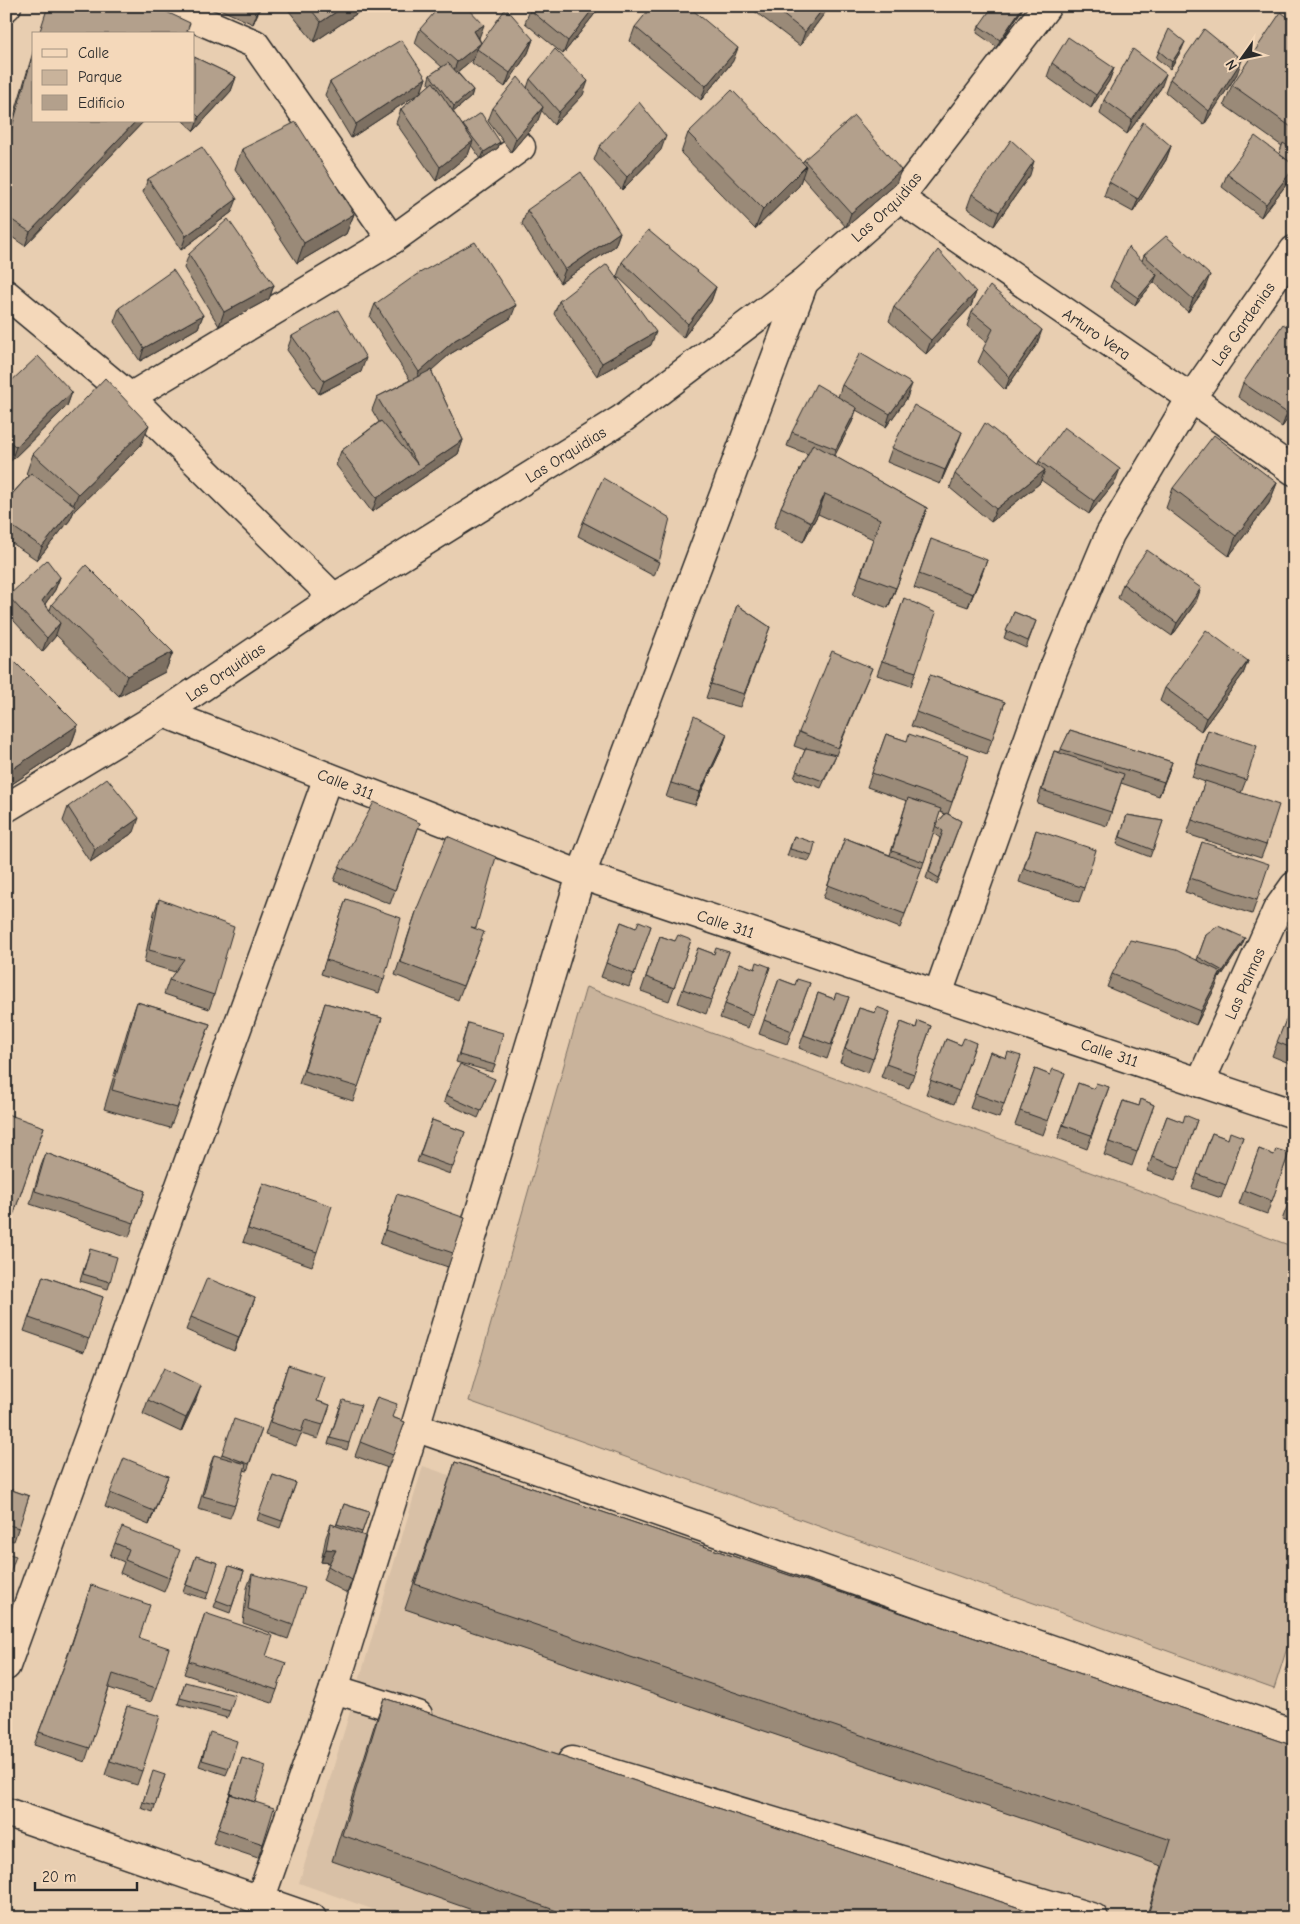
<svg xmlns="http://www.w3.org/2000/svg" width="1300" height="1924" font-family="'Comic Neue',sans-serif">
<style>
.built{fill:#d8c0a6}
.green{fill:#c9b39b;stroke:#7a6f63}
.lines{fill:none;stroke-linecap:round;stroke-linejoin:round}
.minor-casing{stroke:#2b2b2b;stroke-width:31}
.minor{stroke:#f4d8ba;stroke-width:28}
.wall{fill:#9a8a78;stroke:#2b2b2b;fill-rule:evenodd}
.shaded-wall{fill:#7d7062;stroke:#2b2b2b}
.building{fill:#b3a08c;stroke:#2b2b2b}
.labels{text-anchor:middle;stroke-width:4.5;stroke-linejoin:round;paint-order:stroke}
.street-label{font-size:16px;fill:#2b2b2b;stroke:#f4d8ba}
</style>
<rect width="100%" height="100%" fill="#e8ceb1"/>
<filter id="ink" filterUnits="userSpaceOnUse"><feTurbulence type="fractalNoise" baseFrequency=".02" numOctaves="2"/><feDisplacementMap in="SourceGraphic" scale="10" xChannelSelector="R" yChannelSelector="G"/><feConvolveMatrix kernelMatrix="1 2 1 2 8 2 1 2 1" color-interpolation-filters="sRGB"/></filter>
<g filter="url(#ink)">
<path class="built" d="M423,1466l871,303v149h-897l-98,-35z"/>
<path class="green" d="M586,987l708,260v379l-20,63 -805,-288z"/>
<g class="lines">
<g class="minor-casing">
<g id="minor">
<path d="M6,7l1,-1"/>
<path id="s1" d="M899,198l292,200 103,73"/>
<path d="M392,240l129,-93"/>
<path d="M6,294l124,103 204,201"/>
<path d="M130,397l262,-157 -137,-196 -88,-38"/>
<path id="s2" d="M164,713l417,162 713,239"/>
<path id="s3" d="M6,808l158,-95 170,-115 288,-179 182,-137 95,-84 148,-192"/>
<path id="s4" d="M938,994l115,-324 57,-136 81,-136 103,-148"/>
<path id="s5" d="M1200,1083l77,-173 17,-24"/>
<path d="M415,1427l879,307"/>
<path d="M6,1666l322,-889"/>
<path d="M334,1689l84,26"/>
<path d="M572,1761l522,157"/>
<path d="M6,1812l306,106"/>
<path d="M260,1900l74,-211 81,-262 166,-552 223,-593"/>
</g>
</g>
<use href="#minor" class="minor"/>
</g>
<path class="wall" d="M213,6h48l-8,18z
M285,6h83l-54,36z
M601,6l-38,48 -38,-31 5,-13z
M755,6h75l-30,40 -47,-36z
M1024,7l-27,40 -20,-14 2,-7z
M1294,22v154l-2,-1 -2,5 -29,37 -39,-30 5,-13 52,-20 3,-8 -58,-41 8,-20z
M635,27l98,34 -32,39 -71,-59z
M420,29l59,9 2,5 52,-4 -5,14 -23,34 -33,-24 1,-4 -16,13 16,18 -2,7 -18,15 10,14v-1l37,17 -2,6 -17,11 -10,-14 -3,10 -32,26 -40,-58 5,-14 29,-24 -2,-3 2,-7 12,-8 -27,-24z
M34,49v72h110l-119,125 -19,-13v-91z
M1182,49l-12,20 -14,-11 3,-7z
M194,57l42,20 -5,14 -37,40 -11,-10h11z
M1052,63l62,5 -5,13 -18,27 -44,-31z
M1237,74l-33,51 -39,-33 5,-13z
M426,78l-5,14 -70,46 -26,-43 5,-13z
M530,79l53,16 -29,30 -13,-15 -3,10 -27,32 -23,-31 5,-13 34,-20z
M1161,88l-34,46 -27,-20 4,-14z
M688,133l115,29 1,-2 92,24 -50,43 -44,-50 -3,9 -44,43 -74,-76z
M1171,146l-5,14 -33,52 -29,-16 5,-14z
M599,147l62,3 -39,40 -28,-30z
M242,149l112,65 -8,20 -49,29 -62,-94z
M1030,175l-36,51 -27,-18 5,-14z
M148,179l84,33 -51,38 -38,-58z
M527,210l93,22 -5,14 -55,37 -38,-59z
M189,254l85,31 -5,14 -50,27 -35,-58z
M1144,255l61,33 -17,24 -34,-30 -19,23 -25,-18 3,-7 29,-19z
M622,262l94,25 -5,14 -28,37 -66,-62z
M976,292l-5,14 -45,48 -37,-33 5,-14z
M559,301l92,44 -54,31 -43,-62z
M375,304l136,14 -61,36 -19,16 32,70 -5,14 -86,58 -36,-47 5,-14 38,-29 -7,-12 5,-13 33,-17 -40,-63z
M119,308l84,7 -5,13 -58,33 -26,-39z
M972,312l65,32 -32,46 -27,-28 9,-20 -20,-16z
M1294,331v87l-4,-2 -8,11 -44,-30 5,-14z
M292,336l69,36 -42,22 -32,-44z
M842,385l65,13 -21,29 -30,-17 -4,12 -18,34 93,52 -39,100 -35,-13 20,-56 -55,-25 -15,28 -29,-15 7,-20 27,-53 -21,-8 5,-14 46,-35z
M6,386l66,6 -5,14 -56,55 -5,-5z
M141,445l-67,66 -4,9 -33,40 -31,-21v-38l22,-25 -2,-2 7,-20z
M957,446l-17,38 -53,-22 5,-14z
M1039,461l76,21 -26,32 -48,-34 -1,3 -49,39 -41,-34 5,-14 83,-10z
M1277,483l-8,20 -40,53 -63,-48 7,-20z
M583,522l76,40 -5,14 -76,-40z
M931,539l51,35 -14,33 -54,-19z
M60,577l-5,13 -10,14 5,6 2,-6 121,48 -8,20 -46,24 -63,-61 -1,2 -13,15 -36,-40v-10l2,-6z
M1123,584l73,18 -24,34 -54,-38z
M904,598l12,74 -5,14 -34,-11z
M737,605l33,22 -30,80 -34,-9z
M1014,612l22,9 -10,27 -22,-10z
M1248,661l-5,13 -42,57 -41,-30 5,-13z
M6,664l72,61 -7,20 -65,43z
M872,668l-39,94 -12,26 -27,-10 11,-28 -11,-4 5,-14z
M930,675l75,27 -18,52 -76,-28z
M689,729l38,5 -5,14 -27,57 -29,-8z
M1070,730l102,32 -13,34 -38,-13 -14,43 -70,-23 17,-52 6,1z
M1208,730l38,50 -5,13 25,52 -5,13 -74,-24 18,-52 -13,-5z
M886,734l21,7 62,14 -21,59 13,7 -24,64 -11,-7 14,-40 -7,-5 -11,35 -22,60 -77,-30 22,-60 45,17 17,-54 -40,-14zM940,812l5,2 -10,12z
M68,807l66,25 -44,30 -27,-41z
M1127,815l36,6 -13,36 -33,-13z
M420,823l-30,81 -56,-23 5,-14z
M1036,830l48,58 -5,14 -60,-20z
M794,836l18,19 -3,6 -22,-5z
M1202,842l55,58 -5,14 -67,-22z
M159,899l55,96 -5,14 -45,-15 5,-14 6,-8 -31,-9 10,-50z
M346,899l38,80 -5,14 -58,-19z
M418,906l57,23 4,16 -21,55 -63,-25z
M621,922l15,6 15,-2 -22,61 -28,-10z
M1206,935l36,10 -22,33 -1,-1 -3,9 -20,39 -89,-38 5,-13 85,-14z
M660,936l15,5 16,-1 -22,61 -28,-10z
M698,948l16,6 15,-2 -23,62 -28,-11z
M740,963l15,6 15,-2 -22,61 -28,-10z
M779,979l16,6 15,-2 -23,61 -28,-10z
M818,993l16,6 15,-2 -22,62 -28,-11z
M1294,1000v65l-22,-9z
M137,1002l73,22 -40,104 -66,-19 26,-87z
M325,1003l57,15 -29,83 -54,-17z
M859,1008l16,5 15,-1 -22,61 -28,-11z
M918,1021l13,5 -22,62 -28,-11 20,-55 15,6z
M468,1023l27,42 -3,7 -36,-10z
M946,1039l15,6 15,-2 -22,61 -28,-10z
M990,1052l16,6 15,-2 -22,62 -29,-10z
M1035,1069l15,6 15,-2 -22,62 -28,-10z
M495,1079l-17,39 -34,-16 2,-7z
M1078,1083l16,6 15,-2 -22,62 -29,-11z
M1141,1099l13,6 -22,61 -28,-11 19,-54 16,5z
M1167,1116l15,6 15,-2 -22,61 -28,-10z
M6,1117l38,10 -35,100 -3,-1z
M432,1120l33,12 -15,42 -33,-12z
M1212,1133l16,6 15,-2 -22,61 -29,-10z
M1259,1149l15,6 15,-2 -22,61 -28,-10z
M46,1153l99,38 -16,46 -99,-33 11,-38z
M263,1183l54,69 -5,14 -69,-24z
M1294,1188v36l-12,-4z
M392,1208l73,10 -17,49 -68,-23z
M90,1249l20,33 -2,7 -28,-8z
M43,1276l60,21 -19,55 -60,-21z
M255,1298l-21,53 -48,-21 5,-13z
M288,1365l29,36 13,4 -12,34 -17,-5 -5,12 -31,-11z
M377,1397l15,20 13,5 -17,46 -33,-12z
M148,1400h48l-15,32 -38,-18z
M340,1407l9,36 -2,7 -19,-6z
M262,1429l-15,42 -3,-1 -9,35 -5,13 -32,-9 11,-41 5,-13 6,2 2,-3z
M455,1462l839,284v172h-148l16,-52 -757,-257z
M273,1475l23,8 -16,45 -23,-8z
M6,1488l23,8 -15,45 -8,-2z
M163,1489l-14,36 -44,-18 5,-14z
M344,1504l25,8 -8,23 -9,45 -5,13 -24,-13 6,-17 -8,-1 5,-25 5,-13 5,2z
M115,1543l60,21 -11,28 -44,-19 4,-11 -14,-6z
M196,1556l22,7 -12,36 -23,-7z
M229,1566l15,5 -14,42 -16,-6z
M252,1574l41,51 -5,14 -45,-16 4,-35z
M91,1585l48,53 17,50 -5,14 -42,-14 -24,74 -51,-17 31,-82z
M205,1613l61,43 11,34 -5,13 -88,-29z
M1294,1642v32l-9,-3z
M185,1682l45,29 -3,7 -49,-14z
M384,1698l666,220h-555l-163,-57 43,-138z
M127,1706l15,65 -5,14 -32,-10z
M208,1739l21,29 -3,7 -27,-9z
M242,1758l13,44 8,42 -5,14 -45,-15z
M165,1775l-12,37 -12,-4 10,-30z"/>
<path class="shaded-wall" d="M260,6h1l-8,18z
M345,6h23l-54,36 7,-20z
M595,6h6l-38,48 5,-13z
M825,6h5l-30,40 5,-14z
M1023,6h1l-27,41 3,-7z
M484,25l-5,13 -5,-7z
M533,39l-5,14 -23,34 5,-14z
M1185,42l-3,7 -12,20 2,-7z
M481,43l-4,6 -4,10 -21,17 5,-14z
M738,48l-5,13 -32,39 5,-14z
M1242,60l-5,14 -33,51 5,-14z
M1114,68l-5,13 -18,27 5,-13z
M1166,74l-5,14 -34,46 5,-14z
M236,77l-5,14 -37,40 5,-14z
M426,78l-5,14 -70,46 5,-14z
M588,81l-5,14 -29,30 5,-13z
M473,90l-2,7 -19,16 2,-7z
M543,107l-5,13 -27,32 5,-13z
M136,121h8l-119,125 5,-14z
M666,136l-5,14 -39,40 5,-13z
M473,141l-5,14 -32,26 4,-14z
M500,142l-2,6 -17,11 3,-7z
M1171,146l-5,14 -33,52 5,-13z
M1034,161l-4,14 -36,51 5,-14z
M806,166l-7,20 -44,43 8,-20z
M1294,168l-4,12 -29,37 5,-13z
M901,170l-5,14 -50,43 5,-14z
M237,199l-5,13 -51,38 5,-14z
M354,214l-8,20 -49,29 7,-20z
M620,232l-5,14 -55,37 5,-13z
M1157,275l-3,7 -19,23 3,-7z
M1210,275l-5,13 -17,24 5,-13z
M274,285l-5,14 -50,27 5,-14z
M716,287l-5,14 -28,37 5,-14z
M976,292l-5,14 -45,48 5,-14z
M516,305l-5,13 -61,36 -36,32 5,-14 36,-32z
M203,315l-5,13 -58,33 4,-13z
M1042,330l-5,14 -32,46 5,-13z
M656,332l-5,13 -54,31 5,-13z
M366,358l-5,14 -42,22 5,-13z
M912,384l-5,14 -21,29 4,-13z
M72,392l-5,14 -56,55 5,-14z
M1294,404l-4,12 -8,11 5,-14z
M857,408l-5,14 -21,41 5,-14z
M149,425l-8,20 -67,66 -4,9 -33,40 5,-13 29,-36 7,-17z
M962,432l-5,14 -17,38 5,-14z
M463,440l-5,14 -86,58 5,-14z
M1120,469l-5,13 -26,32 5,-13z
M1045,470l-5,13 -49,39 5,-13z
M1277,483l-8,20 -40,53 7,-20z
M825,494l-7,20 -15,28 8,-20z
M927,508l-7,20 -32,80 8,-20z
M987,560l-5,14 -14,33 5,-13z
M60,577l-5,13 -18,25 5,-14z
M1201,588l-5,14 -24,34 5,-13z
M60,623l-5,14 -13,15 5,-14z
M173,652l-8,20 -46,24 8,-20z
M1248,661l-5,13 -42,57 5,-13z
M78,725l-7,20 -65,43v-10l2,-6z
M727,734l-5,14 -27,57 5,-13z
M1172,762l-5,14 -8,20 5,-14z
M139,818l-5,14 -44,30 5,-13z
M1245,938l-3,7 -22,33 3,-7z
M1221,972l-5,14 -20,39 5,-14z
M255,1298l-5,13 -16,40 5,-14z
M201,1386l-5,14 -15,32 5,-14z
M168,1476l-5,13 -14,36 5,-14z
M326,1549l10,1 -5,13 -10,-1z"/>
<path class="building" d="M48,6h106l36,17 -4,11h-147z
M248,6h12l-2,5z
M308,6h37l-24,16z
M440,6h26l18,19 -10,6 7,12 25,-35 27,31 -23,34 -33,-24 4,-6 -24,19 -37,-33z
M533,6h62l-27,35 -38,-31z
M652,6h36l50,42 -32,38 -71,-59z
M772,6h53l-20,26z
M993,6h30l-23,34 -21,-14z
M1281,12l13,10v107l-62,-44z
M1169,29l16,13 -13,20 -13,-11z
M1204,29l38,31 -33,51 -39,-32z
M1068,37l46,31 -18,27 -44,-32z
M401,40l25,38 -70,46 -26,-42z
M555,49l33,32 -29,31 -29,-33z
M1133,49l33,25 -34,46 -28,-20z
M34,51v70h102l-106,111 -24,-16v-67l6,-22z
M194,57l42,20 -37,40 -5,-5z
M448,63l25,27 -19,16 -24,-31z
M518,77l25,30 -27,32 -23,-31z
M433,82l40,59 -33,26 -39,-58z
M732,90l74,76 -43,43 -75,-76z
M639,102l27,34 -39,41 -28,-30z
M481,113l19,29 -16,10 -21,-27z
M854,116l47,54 -50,43 -47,-53z
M296,122l58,92 -50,29 -62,-94z
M1143,122l28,24 -33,53 -29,-17z
M1255,136l39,29v3l-28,36 -39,-30z
M1011,140l23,21 -35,51 -27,-18z
M1283,143l11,7v15l-15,-11z
M202,147l35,52 -51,37 -38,-57z
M581,172l39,60 -55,38 -38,-60z
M228,219l46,66 -50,27 -35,-58z
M648,230l68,57 -28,37 -66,-62z
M1166,236l44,39 -17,24 -49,-44z
M475,242l41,63 -61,35 -36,32 -44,-68 41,-29z
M1128,247l29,28 -19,23 -25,-18z
M938,250l38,42 -45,48 -37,-33z
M607,264l49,68 -54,31 -43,-62z
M173,270l30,45 -59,33 -25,-40z
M990,286l52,44 -32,47 -27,-28 10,-20 -21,-17z
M338,310l28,48 -42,23 -32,-45z
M1283,324l11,7v73l-7,9 -44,-30z
M860,353l52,31 -22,30 -48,-29z
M38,356l34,36 -56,55 -10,-9v-52z
M431,370l32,70 -86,58 -36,-47 40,-30 37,44 -41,-68z
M105,378l44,47 -71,69 -45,-40z
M816,384l41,24 -21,41 -44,-17z
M914,405l48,27 -17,38 -53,-22z
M985,423l60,47 -49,39 -41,-35z
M1064,427l56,42 -26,32 -55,-40z
M1214,435l63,48 -41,53 -63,-48z
M813,444l114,64 -31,80 -35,-13 19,-56 -55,-25 -14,28 -30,-15z
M31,473l44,33 -33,41 -36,-25v-21z
M603,478l67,40 -11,44 -76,-40z
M931,539l56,21 -14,34 -54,-20z
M1147,550l54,38 -24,35 -54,-39z
M47,560l13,17 -18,24 18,22 -13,15 -39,-42z
M86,565l87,87 -46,24 -75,-72z
M904,598l32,15 -20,59 -34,-11z
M737,605l33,22 -26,67 -33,-10z
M1014,612l22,9 -8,20 -22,-10z
M1206,630l42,31 -42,57 -41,-30z
M832,651l40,17 -34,80 -39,-16z
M12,659l66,66 -70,47 -2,-2v-106z
M930,675l75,27 -13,38 -76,-28z
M694,716l33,18 -27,58 -29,-9z
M1070,730l102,32 -8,20 -103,-33z
M1208,730l49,16 -11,34 -49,-16z
M886,734l21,7 2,-7 60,21 -17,47 -80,-29z
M806,748l30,7 -13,26 -27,-10z
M1054,751l70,23 -13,38 -69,-22z
M107,778l32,40 -44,31 -27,-42z
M1205,781l74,24 -13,40 -74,-25z
M908,798l33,11 -17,53 -32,-11z
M374,802l46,21 -25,67 -56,-23z
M946,813l15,8 -22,57 -10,-6 14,-41 -8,-5z
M1127,815l36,6 -10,29 -33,-13z
M1036,830l60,20 -12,38 -60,-20z
M447,836l49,21 -20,71 -5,-1 13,5 -21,54 -63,-24 18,-56z
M794,836l21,7 -3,12 -22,-6z
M845,838l77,30 -17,46 -77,-29z
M1202,842l67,22 -12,36 -67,-22z
M159,899l75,28 -20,68 -45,-15 15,-21 -35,-9z
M346,899l55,19 -17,61 -58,-19z
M639,921l12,5 -17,48 -28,-11 15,-41 15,6z
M1218,926l27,12 -22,33 -25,-14 8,-22z
M678,935l13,5 -17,48 -28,-11 14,-41 15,5z
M1130,940l46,10 45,22 -20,39 -89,-37z
M698,948l16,6 2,-6 13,4 -18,48 -28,-11z
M757,962l13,5 -17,48 -28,-11 15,-41 15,6z
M779,979l16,6 2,-6 13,4 -18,48 -28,-11z
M818,993l16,6 2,-6 13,4 -18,48 -27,-10z
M1294,1000v49l-17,-7z
M137,1002l73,22 -33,84 -65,-18z
M325,1003l57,15 -24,69 -54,-16z
M877,1007l13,5 -17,47 -28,-10 14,-41 16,5z
M918,1021l13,5 -17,48 -28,-10 15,-42 15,6z
M468,1023l35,10 -8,32 -36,-10z
M964,1038l12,5 -17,48 -29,-11 16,-41 15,6z
M990,1052l16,6 2,-6 13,4 -17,48 -29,-10z
M460,1064l35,15 -14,32 -35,-16z
M1035,1069l15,6 3,-6 12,4 -17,48 -28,-10z
M1078,1083l16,6 2,-6 13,4 -18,48 -28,-10z
M1141,1099l13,6 -17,47 -28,-10 14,-41 16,5z
M7,1114l37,13 -30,86 -8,-3v-93z
M1185,1115l12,5 -17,48 -28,-11 15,-41 16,6z
M432,1120l33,12 -12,35 -33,-12z
M1230,1132l13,5 -17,48 -29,-11 15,-41 16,6z
M1259,1149l15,6 2,-6 13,4 -17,48 -28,-11z
M46,1153l99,38 -11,32 -99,-32z
M263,1183l69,23 -15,46 -69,-23z
M1294,1188v21l-7,-3z
M397,1194l68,24 -12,35 -68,-23z
M90,1249l27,8 -7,25 -27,-8z
M43,1276l60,21 -14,42 -60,-21z
M207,1278l48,20 -16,39 -48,-20z
M288,1365l37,12 -8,24 13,4 -7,20 -18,-5 -4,12 -31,-10z
M164,1368l37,18 -15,32 -38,-18z
M377,1397l20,7 -5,13 13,5 -12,33 -33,-13z
M343,1400l18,5 -12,38 -19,-5z
M234,1419l28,10 -13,35 -27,-10z
M214,1455l32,9 -11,41 -32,-9z
M124,1458l44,18 -14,35 -44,-18z
M455,1462l839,284v172h-147l24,-78 -756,-256z
M273,1475l23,8 -14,38 -23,-8z
M6,1488l23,8 -10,32 -13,-4z
M344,1504l25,8 -7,20 -25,-8z
M331,1524l34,12 -13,44 -24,-14 8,-16 -10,-1z
M122,1527l58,23 -11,28 -44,-18 4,-11 -14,-6z
M6,1553l10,3 -10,28z
M196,1556l22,7 -9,30 -23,-8z
M229,1566l15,5 -12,35 -16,-6z
M252,1574l53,14 -12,37 -45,-16z
M91,1585l59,20 -11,33 30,10 -13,40 -43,-14 -23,74 -51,-16 30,-79z
M205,1613l68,23 -7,20 20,7 -9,27 -88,-29z
M185,1682l50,13 -5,16 -50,-13z
M384,1698l666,220h-473l-235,-83z
M127,1706l33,10 -18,55 -32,-10z
M210,1732l27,9 -8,27 -27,-8z
M242,1758l24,8 -11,36 -25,-8 -2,7z
M153,1771l12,4 -10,30 -12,-3z
M230,1794l44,14 -11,36 -45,-15z"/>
</g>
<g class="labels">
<g class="street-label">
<text dy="6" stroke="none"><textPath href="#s3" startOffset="1068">Las Orquidias</textPath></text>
<text dy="6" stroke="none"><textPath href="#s4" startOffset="740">Las Gardenias</textPath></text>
<text dy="6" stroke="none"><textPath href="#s1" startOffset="240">Arturo Vera</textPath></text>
<text dy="6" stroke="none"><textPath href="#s3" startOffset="662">Las Orquidias</textPath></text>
<text dy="6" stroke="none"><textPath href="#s3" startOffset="258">Las Orquidias</textPath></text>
<text dy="6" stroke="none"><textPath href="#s2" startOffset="195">Calle 311</textPath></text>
<text dy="6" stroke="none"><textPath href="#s2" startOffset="600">Calle 311</textPath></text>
<text dy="6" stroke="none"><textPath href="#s5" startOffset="109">Las Palmas</textPath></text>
<text dy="6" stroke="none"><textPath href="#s2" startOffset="1005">Calle 311</textPath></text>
</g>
</g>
<rect width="1300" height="1924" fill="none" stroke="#f4d8ba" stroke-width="25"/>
<rect x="12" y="12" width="1275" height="1899" fill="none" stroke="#2b2b2b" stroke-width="2" filter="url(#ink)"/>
<rect x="32" y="32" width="162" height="90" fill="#f4d8ba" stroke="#a49381"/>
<rect x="42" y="49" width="25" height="8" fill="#f4d8ba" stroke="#a49381"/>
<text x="78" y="58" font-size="15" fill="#2b2b2b">Calle</text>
<rect x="42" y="70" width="25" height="15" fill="#c9b39b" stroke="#a49381"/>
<text x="78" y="82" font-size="15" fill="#2b2b2b">Parque</text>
<rect x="42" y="95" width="25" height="15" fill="#b3a08c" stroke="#a49381"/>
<text x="78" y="108" font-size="15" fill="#2b2b2b">Edificio</text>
<g transform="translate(1242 58) rotate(237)" stroke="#f4d8ba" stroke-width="4" paint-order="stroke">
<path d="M0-4L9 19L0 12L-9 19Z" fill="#2b2b2b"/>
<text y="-8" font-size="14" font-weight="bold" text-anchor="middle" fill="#2b2b2b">N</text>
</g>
<path d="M35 1882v8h102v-8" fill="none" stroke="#2b2b2b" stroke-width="2.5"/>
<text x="42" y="1882" font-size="15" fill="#2b2b2b" stroke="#f4d8ba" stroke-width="4" paint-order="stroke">20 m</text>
</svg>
